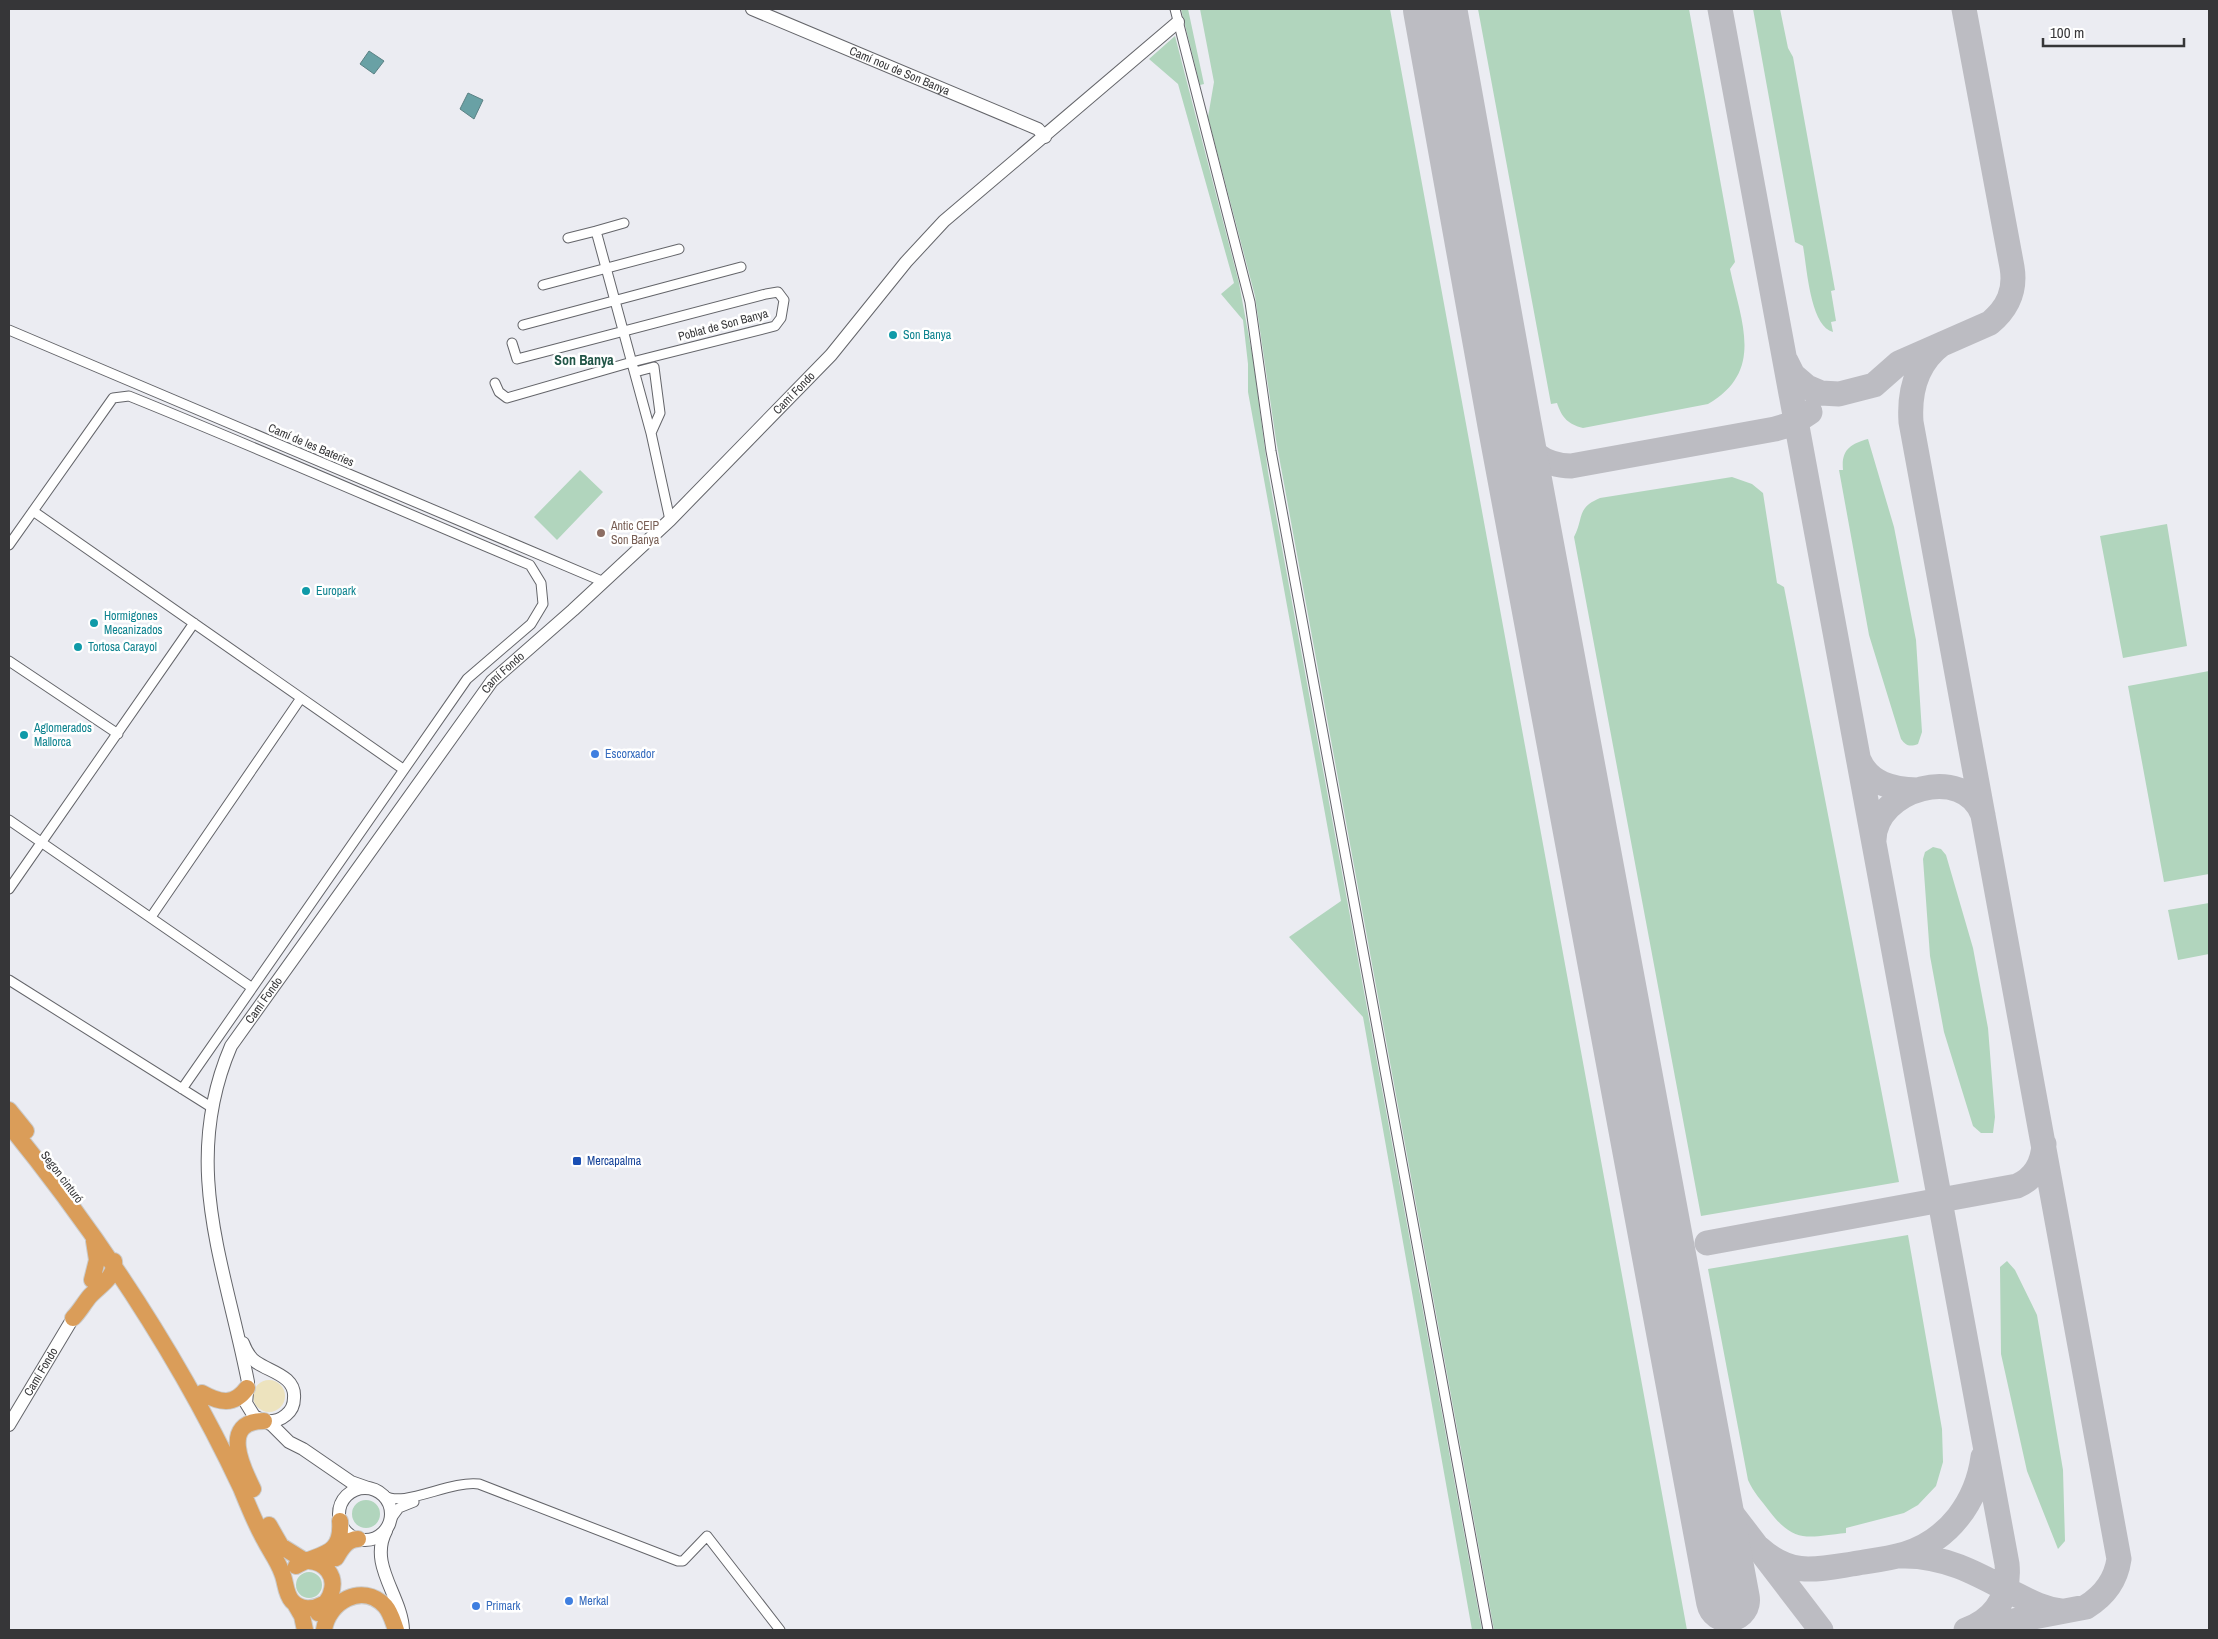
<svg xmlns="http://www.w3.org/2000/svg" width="2218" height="1639" font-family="'Archivo Narrow',sans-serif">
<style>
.green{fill:#b1d5bd}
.sand{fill:#ede3be}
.water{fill:#69a1a5;stroke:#5a8184}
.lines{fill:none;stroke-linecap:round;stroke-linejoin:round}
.taxiway{stroke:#bcbcc2;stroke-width:25}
.runway{stroke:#bcbcc2;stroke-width:64}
.street-casing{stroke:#64656a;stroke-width:11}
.secondary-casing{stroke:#64656a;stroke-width:14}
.highway-casing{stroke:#cbcbcb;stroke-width:18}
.street{stroke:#fff;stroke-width:9}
.secondary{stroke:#fff;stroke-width:12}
.highway{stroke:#da9d59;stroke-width:16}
.culture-dot{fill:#0f9aa8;stroke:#fff;stroke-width:2}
.education-dot{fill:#8d6e63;stroke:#fff;stroke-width:2}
.shop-dot{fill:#3f7fe0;stroke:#fff;stroke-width:2}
.transit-dot{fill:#1a4fb4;stroke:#fff;stroke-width:2}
.labels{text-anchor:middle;stroke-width:5;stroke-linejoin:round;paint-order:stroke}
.street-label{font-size:12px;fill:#363638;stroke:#fff}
.culture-label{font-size:12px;fill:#0d838f;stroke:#fff;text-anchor:start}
.education-label{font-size:12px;fill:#785e54;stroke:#fff;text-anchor:start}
.shop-label{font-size:12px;fill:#366cbe;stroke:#fff;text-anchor:start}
.transit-label{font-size:12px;fill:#164399;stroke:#fff;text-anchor:start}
.neighbourhood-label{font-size:14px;font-weight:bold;fill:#205446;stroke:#fff}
</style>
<rect width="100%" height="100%" fill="#ebecf2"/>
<path class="green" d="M1181,9h7l16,75 -4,1z
M1200,9h190l297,1621h-193l-218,-1190 -21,-144 -47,-179 6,-35z
M1478,9h211l46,253 -5,7c11,53 35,102 -22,135l-125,24c-15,-4 -21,-10 -26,-25l-6,1z
M1753,9h27l8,39 5,9 42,233 -4,1 5,30 -5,1 2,10c-23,-6 -26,-64 -30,-86l-8,-4z
M1175,36l64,247 14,76 15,113 214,1158h-10l-109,-613 -74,-80 52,-36 -93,-509v-28l-5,-44 -22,-26 13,-11 -56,-199 -29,-25z
M1868,439l26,88 22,113 6,92 -4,12c-8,3 -12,2 -17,-5l-32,-104 -30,-165h4c-2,-20 7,-26 25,-31z
M580,470l23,22 -46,48 -23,-23z
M1732,477l20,7 11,9 14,90 7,4 115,595 -198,34 -127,-679c10,-19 2,-29 26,-39z
M2167,524l20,122 -64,12 -23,-122z
M2209,671v203l-45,8 -36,-196z
M1933,847l8,2 5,6 27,93 15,80 7,89 -2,16h-12l-8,-7 -29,-94 -14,-76 -7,-97 2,-7z
M2209,903v51l-31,6 -10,-50z
M1908,1235l34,194 1,33 -7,24 -18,19 -14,8 -58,15v5c-38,4 -51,11 -76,-21 -8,-11 -17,-20 -22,-32l-40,-211z
M2007,1261l8,9 22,45 26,155 2,71 -7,8 -31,-78 -26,-117 -1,-87z
M352 1514a14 14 0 1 1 28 0a14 14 0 1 1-28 0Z
M296 1585a13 13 0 1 1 26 0a13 13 0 1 1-26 0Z"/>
<path class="sand" d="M253 1396a16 16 0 1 1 32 0a16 16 0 1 1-32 0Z"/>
<path class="water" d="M369,51l15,10 -10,13 -14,-10z
M468,93l15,7 -9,19 -14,-10z"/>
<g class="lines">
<path class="taxiway" d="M1720,9l287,1555c3,32 -11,55 -41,66
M1942,344c-26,19 -33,48 -31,78l208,1137c-3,21 -15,37 -33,48l-110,21
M1786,361l7,14 14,12 14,6 18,1 35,-9 25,-22 91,-40c18,-15 26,-32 22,-56l-48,-258
M1510,427c17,21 31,39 61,39l204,-37 17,-5 18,-12
M1859,760c10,24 34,29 58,30
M1874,840c1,-51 90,-77 109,-25
M1707,1243l310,-57c17,-7 26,-23 27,-42
M1705,1470l8,19 108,141
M1759,1548c31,28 55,22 93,16 18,-3 36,-5 53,-10 44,-14 72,-52 78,-97
M1902,1556c41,-1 74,17 109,36 16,8 31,17 50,19"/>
<path class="runway" d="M1435,9l75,418 218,1173"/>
<g class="street-casing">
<path id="street" d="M1175,9l75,293 21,149 217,1179
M596,231l28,-8
M568,238l28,-7 55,202 19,87
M543,285l136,-36
M523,325l218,-58
M9,330l595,252
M635,372l19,-5 6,46 -9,20
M495,383l4,9 8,6 125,-36 143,-36 6,-8 3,-18 -6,-8 -12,2 -249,65 -5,-16
M33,511l370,258
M9,545l104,-147 16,-2c134,54 267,113 401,169l11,18 2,21 -12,20 -64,55 -285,410
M9,661l109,73
M9,820l242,167
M9,889l185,-266
M151,917l150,-219
M9,980l202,127
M384,1495c18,14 66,-15 95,-11l199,77h5l24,-25 73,94
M391,1519l8,-11 15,-6"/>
</g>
<g class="secondary-casing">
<g id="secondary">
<path id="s1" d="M752,9l286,120 7,8"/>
<path d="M243,1343c3,8 6,14 13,19 14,10 40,14 38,36 0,7 -3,13 -8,17 -7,6 -14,7 -22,6"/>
<path id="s2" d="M9,1425l64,-107"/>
<circle cx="365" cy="1514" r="26"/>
<path id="s3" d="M368,1488l-17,-6 -48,-33 -14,-7 -17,-17 -18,-9 -8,-13 2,-21c-23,-118 -68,-217 -17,-336l261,-365 81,-71 97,-90 161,-165 75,-93 38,-41 234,-199"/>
<path d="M386,1531c-18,34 16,65 17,99"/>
</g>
</g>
<g class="highway-casing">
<path id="highway" d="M9,1110l17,21
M9,1125c90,111 171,233 232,363 7,17 14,35 23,51 6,12 14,22 18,34 4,9 3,20 10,28 8,9 21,9 31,3
M92,1280l5,-20 -3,-19
M73,1318c7,-7 11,-15 17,-22 10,-11 26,-19 24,-35
M202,1393c18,10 32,13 45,-5
M253,1489c-11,-22 -33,-68 11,-68
M269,1525l12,21 24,15
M336,1558c5,-9 11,-19 22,-19
M309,1561c16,1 28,15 22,32 -2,8 -9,13 -13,20
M296,1566c21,-13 47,-8 44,-45
M295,1604l7,12 3,14
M324,1630c4,-28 38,-48 61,-24 6,7 8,16 11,24"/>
</g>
<use href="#street" class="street"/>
<use href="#secondary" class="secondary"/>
<use href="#highway" class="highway"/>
</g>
<g class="culture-dot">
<circle cx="893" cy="335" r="5"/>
<circle cx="306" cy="591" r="5"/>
<circle cx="94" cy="623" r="5"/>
<circle cx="78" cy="647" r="5"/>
<circle cx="24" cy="735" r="5"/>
</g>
<circle class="education-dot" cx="601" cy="533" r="5"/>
<g class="shop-dot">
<circle cx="595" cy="754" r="5"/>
<circle cx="569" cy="1601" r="5"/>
<circle cx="476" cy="1606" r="5"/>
</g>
<rect class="transit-dot" x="572" y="1156" width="10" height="10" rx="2.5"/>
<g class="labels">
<g class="street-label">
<text dy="4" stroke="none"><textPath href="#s1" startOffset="160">Camí nou de Son Banya</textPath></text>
<text transform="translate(723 325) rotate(-15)" y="4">Poblat de Son Banya</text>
<text dy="4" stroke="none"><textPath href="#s3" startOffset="1382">Camí Fondo</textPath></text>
<text transform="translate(311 445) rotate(23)" y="4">Camí de les Bateries</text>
<text dy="4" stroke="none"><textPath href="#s3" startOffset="978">Camí Fondo</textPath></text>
<text dy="4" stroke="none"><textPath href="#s3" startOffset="572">Camí Fondo</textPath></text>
<text transform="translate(62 1177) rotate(53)" y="4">Segon cinturó</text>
<text dy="4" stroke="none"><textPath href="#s2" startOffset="62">Camí Fondo</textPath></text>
</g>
<g class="culture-label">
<text x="903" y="339">Son Banya</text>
<text x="316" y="595">Europark</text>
<text x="104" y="620">Hormigones<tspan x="104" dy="14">Mecanizados</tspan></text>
<text x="88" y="651">Tortosa Carayol</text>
<text x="34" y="732">Aglomerados<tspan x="34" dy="14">Mallorca</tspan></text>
</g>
<g class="education-label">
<text x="611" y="530">Antic CEIP<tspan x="611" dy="14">Son Banya</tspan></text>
</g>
<g class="shop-label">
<text x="605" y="758">Escorxador</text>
<text x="579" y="1605">Merkal</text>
<text x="486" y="1610">Primark</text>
</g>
<g class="transit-label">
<text x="587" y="1165">Mercapalma</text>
</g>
<g class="neighbourhood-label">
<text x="584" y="365">Son Banya</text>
</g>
</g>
<rect width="2218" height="1639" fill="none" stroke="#363638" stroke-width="20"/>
<path d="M2043 38v8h141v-8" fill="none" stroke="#363638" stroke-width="2.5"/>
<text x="2050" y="38" font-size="15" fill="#363638" stroke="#ffffff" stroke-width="4" paint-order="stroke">100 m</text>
</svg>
